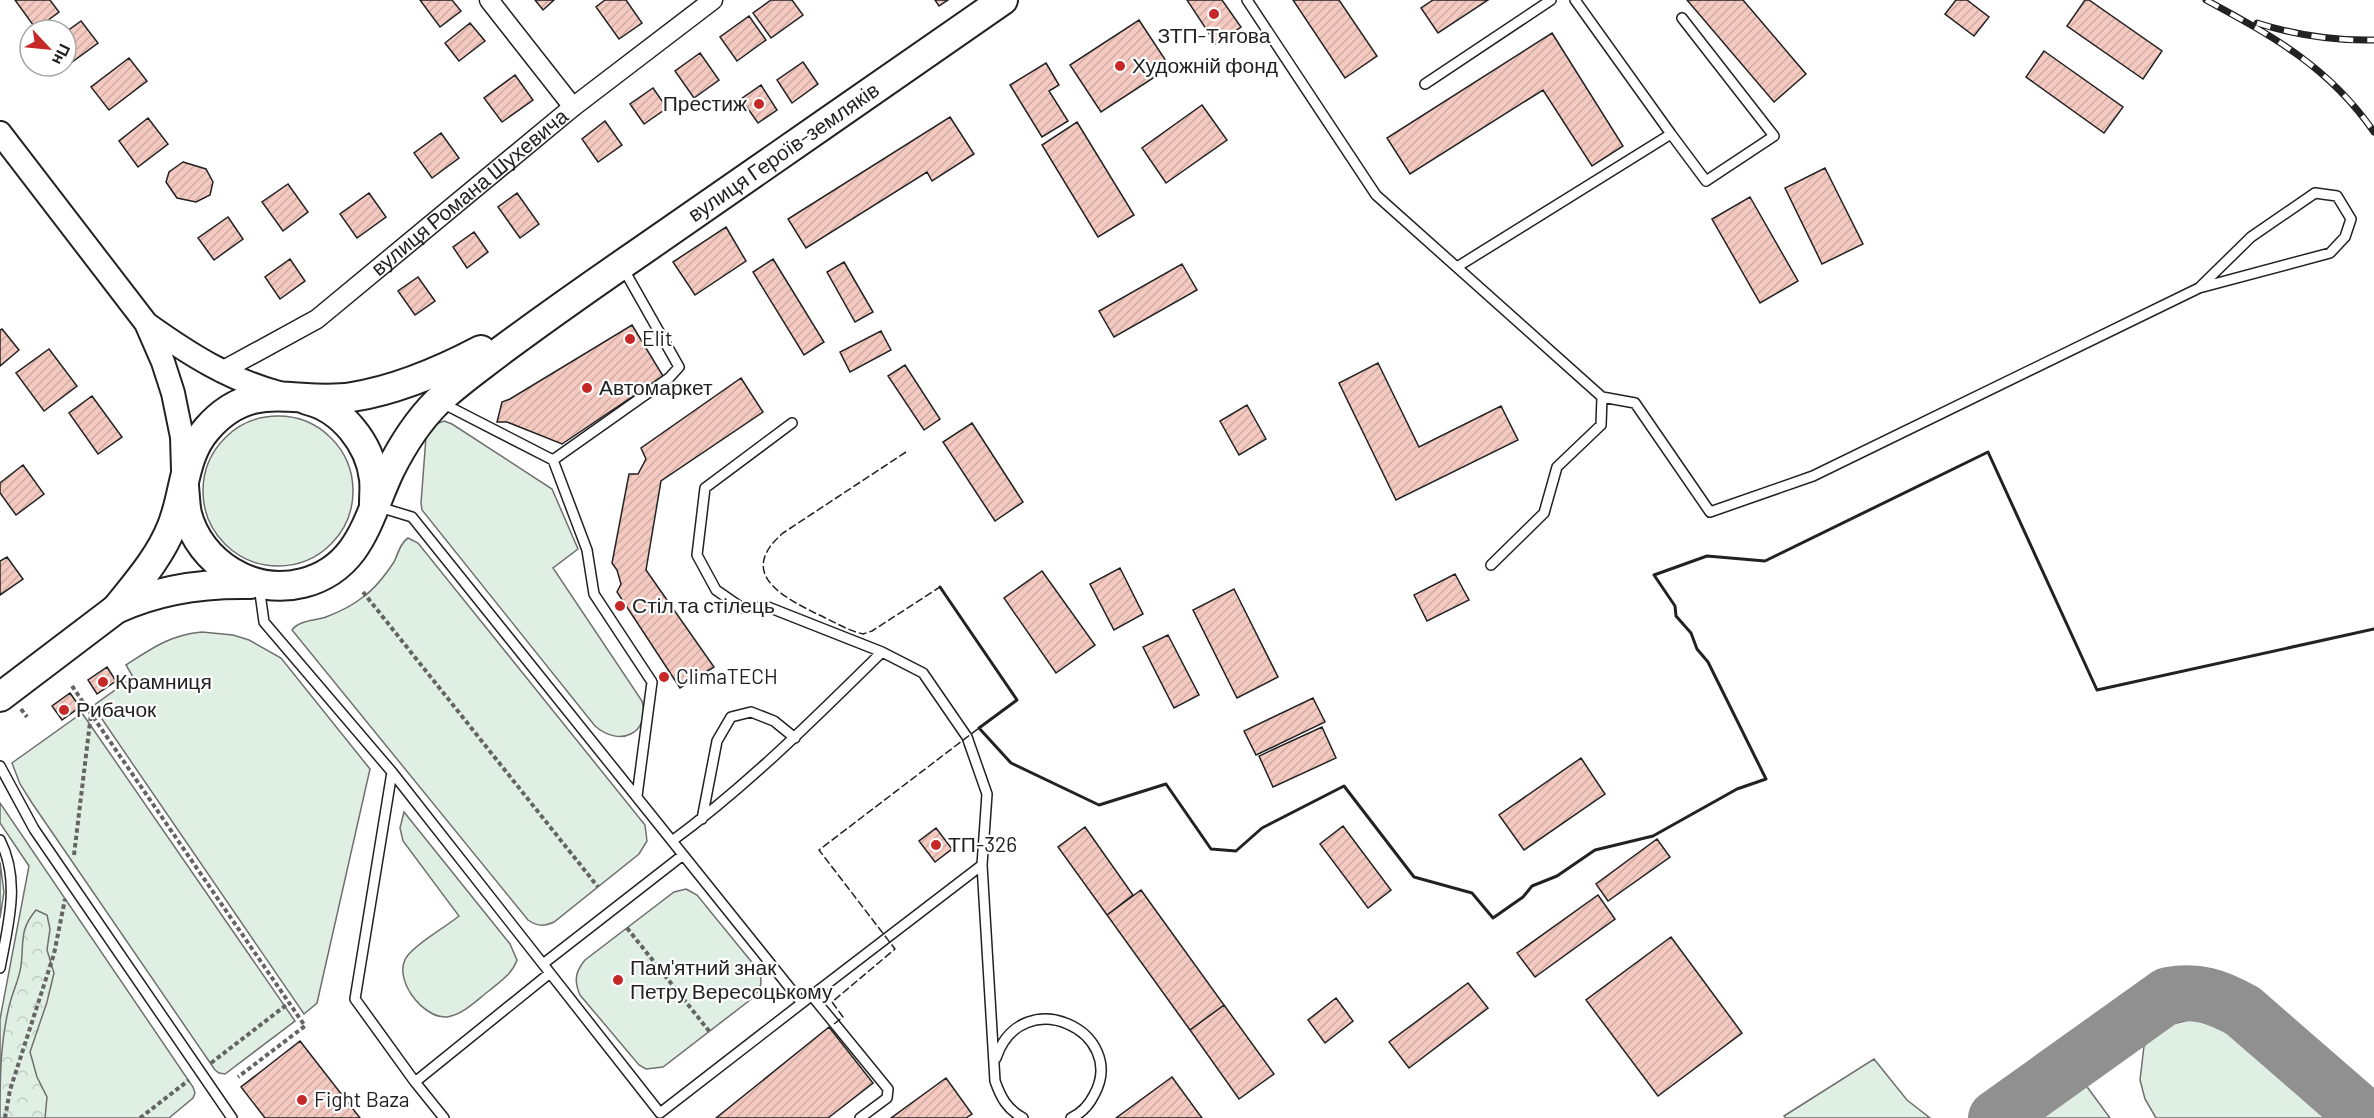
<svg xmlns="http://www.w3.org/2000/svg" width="2374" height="1118" font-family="Barlow,sans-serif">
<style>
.green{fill:#e0efe3;stroke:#6f6f6f;stroke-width:1.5}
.forest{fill:url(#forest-crowns);stroke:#6f6f6f;stroke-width:1.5}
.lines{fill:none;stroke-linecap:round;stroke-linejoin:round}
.taxiway{stroke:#909090;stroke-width:56}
.building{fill:url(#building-hatch);stroke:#222;stroke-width:1.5}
.service-casing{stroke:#222;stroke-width:12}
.minor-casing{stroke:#222;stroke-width:21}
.tertiary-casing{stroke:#222;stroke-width:26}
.primary-casing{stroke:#222;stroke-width:32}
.path{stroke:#646464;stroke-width:4;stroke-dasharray:4.5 3;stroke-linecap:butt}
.service{stroke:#fff;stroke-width:9}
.minor{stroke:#fff;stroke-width:18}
.tertiary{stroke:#fff;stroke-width:22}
.primary{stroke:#fff;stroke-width:28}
.rail-casing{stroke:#222;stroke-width:7}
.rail{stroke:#fff;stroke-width:4.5;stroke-dasharray:14;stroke-linecap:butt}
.fence{stroke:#222;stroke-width:1.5;stroke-dasharray:8 3;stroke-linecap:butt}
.wall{stroke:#222;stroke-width:3}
.poi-dot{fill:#c62828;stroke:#fff;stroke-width:2}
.labels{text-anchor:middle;stroke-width:4.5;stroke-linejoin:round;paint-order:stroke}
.poi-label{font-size:21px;fill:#222;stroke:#fff;text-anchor:start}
.street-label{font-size:21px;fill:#222;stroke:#fff}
</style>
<defs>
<pattern id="forest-crowns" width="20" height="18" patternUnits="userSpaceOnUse" patternTransform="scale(1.5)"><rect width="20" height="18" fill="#e0efe3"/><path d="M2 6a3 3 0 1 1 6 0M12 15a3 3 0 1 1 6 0" fill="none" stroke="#c0cdc2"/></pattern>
<pattern id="building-hatch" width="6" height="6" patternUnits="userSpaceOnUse" patternTransform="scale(1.5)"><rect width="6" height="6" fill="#f3c9c0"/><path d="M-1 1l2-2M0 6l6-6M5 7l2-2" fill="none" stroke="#d0aca5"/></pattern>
</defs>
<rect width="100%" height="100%" fill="#fff"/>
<path class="green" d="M203 491a75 75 0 1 1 150 0a75 75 0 1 1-150 0Z
M444,421l8,3 100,65 26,60 -25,19 89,133c9,32 -22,47 -47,25l-173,-216 -1,-7 5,-66 7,-12z
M408,538l10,5 227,282 2,16 -8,13 -85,68c-11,5 -17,4 -26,-2l-236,-290c7,-10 23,-9 34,-13 13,-5 26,-11 37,-20 13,-9 23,-23 31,-35 4,-8 6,-19 14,-24z
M202,632l31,3 16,5 32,18 89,111 -53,234 -13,11 -211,-308 40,-29 -7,-12c26,-17 44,-30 76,-33z
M82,713l213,308 -70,53 -6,-1 -4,-3 -183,-267 -12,-19 -8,-21z
M0,803l193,284 2,6 -2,5 -24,20h-169v-99l29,-153 -29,-43z
M404,812l106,132 7,16c-5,14 -16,21 -27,30 -12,9 -27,25 -43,27 -24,2 -57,-40 -39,-62 13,-15 35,-26 51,-39l-56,-75 -3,-13z
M0,862l4,30 -4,26z
M686,889l11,6 62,76c4,11 2,17 -5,26l-91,70 -17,2 -7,-4 -59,-70c-6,-14 -5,-23 5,-35l89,-68z
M2189,1020l18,2 22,9 96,87h-169l-11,-19 -5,-19 4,-34 20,-20z
M1874,1059l33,41 23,18h-144l-2,-2z
M2085,1084l25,34h-73z"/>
<path class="forest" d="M36,910l11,5 3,14 -3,21 7,23 -7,29 -17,50 7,25 10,20 -2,21h-45c0,-38 0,-74 9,-111 3,-14 10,-27 12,-41 3,-24 -2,-36 15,-56z"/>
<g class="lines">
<path class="taxiway" d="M1996,1118l172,-123c30,-5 48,1 75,16l123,107"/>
</g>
<path class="building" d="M15,0h35l9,12 -23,17z
M420,0h32l9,11 -21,16z
M535,0h19l-11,10z
M605,0h21l16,23 -23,16 -23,-32z
M771,0h21l11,15 -32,23 -18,-25z
M935,0h13l-9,6z
M1187,0h35l19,27 -25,17z
M1293,0h46l38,56 -32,22z
M1433,0h55l-50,33 -17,-25z
M1687,0h56l63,74 -32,28z
M1956,0h11l22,17 -15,19 -29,-22z
M2085,0h4l73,51 -19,28 -76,-53z
M749,16l17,24 -29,21 -17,-24z
M1139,20l31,47 -69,45 -31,-47z
M81,21l17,22 -34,25 2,-36z
M470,23l15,18 -26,20 -14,-18z
M1552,33l71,113 -31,20 -49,-76 -133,84 -23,-36z
M2044,51l79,56 -19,26 -78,-56z
M700,53l19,27 -25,18 -19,-27z
M129,58l18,23 -38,29 -18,-23z
M803,62l15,22 -26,19 -15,-23z
M1046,63l13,22 -10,6 19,30 -26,16 -32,-52z
M515,75l18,25 -31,22 -18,-24z
M761,85l16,25 -19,13 -17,-24z
M653,88l14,20 -23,16 -14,-20z
M1202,105l25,35 -61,43 -24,-35z
M950,117l24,37 -42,27 -5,-9 -121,76 -18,-29z
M148,118l20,26 -30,23 -19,-26z
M605,121l17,24 -24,17 -16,-23z
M1077,122l57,93 -36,22 -56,-92z
M441,133l18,25 -27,20 -18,-25z
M183,162l23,7 7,13 -3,13 -14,7 -19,-4 -11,-16 3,-10z
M1825,168l38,76 -41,20 -37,-76z
M288,184l20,28 -25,19 -21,-29z
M369,193l17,24 -29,21 -17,-24z
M517,193l22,31 -19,14 -22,-31z
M1750,197l48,84 -38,22 -48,-84z
M228,217l15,22 -29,21 -16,-22z
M726,227l20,34 -51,34 -22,-33z
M474,232l14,20 -21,16 -14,-21z
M290,259l15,22 -25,18 -15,-22z
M773,259l51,83 -20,13 -51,-83z
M844,262l29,50 -18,10 -28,-50z
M1182,264l15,26 -83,47 -15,-26z
M418,277l17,24 -20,14 -17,-24z
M632,325l31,51 -101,68 -55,-22h-10l5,-20 8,-3z
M2,329l17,21 -19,16v-36z
M881,331l10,19 -41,22 -10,-20z
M49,349l28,37 -33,25 -28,-38z
M1378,363l41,84 82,-41 17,34 -122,60 -57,-117z
M905,365l35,54 -16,11 -36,-54z
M741,378l22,34 -102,69 -15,89 68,97 -34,21 -63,-96 4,-8 -4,-14 -5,-7 17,-89h9l8,-15 -5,-11z
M92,396l30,41 -24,17 -29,-41z
M1247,405l19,34 -27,16 -19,-34z
M972,423l51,79 -28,19 -52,-79z
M23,465l21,29 -28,21 -16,-22v-10z
M7,557l16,22 -23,16v-34z
M1120,568l23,46 -29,16 -24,-46z
M1042,571l53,74 -39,28 -52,-75z
M1455,574l14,26 -42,21 -13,-26z
M1234,589l44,88 -41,21 -44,-88z
M1168,635l31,60 -25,13 -31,-61z
M107,667l9,14 -19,13 -9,-14z
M70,693l10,14 -18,13 -10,-14z
M1313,698l12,24 -69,33 -12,-24z
M1322,727l14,31 -63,29 -14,-31z
M1581,758l24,36 -81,56 -25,-35z
M1343,826l48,64 -23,18 -48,-64z
M1085,827l48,68 -26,20 -49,-68z
M936,828l16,21 -17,13 -16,-21z
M1657,839l13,18 -62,44 -12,-17z
M1141,890l83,115 -34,25 -83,-115z
M1598,895l17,24 -80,58 -18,-24z
M1671,937l71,96 -84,63 -72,-96z
M1468,983l20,25 -79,60 -20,-26z
M1336,998l17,23 -28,22 -17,-23z
M1224,1005l50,69 -35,25 -49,-69z
M829,1027l44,56 -45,35h-112z
M300,1041l60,77h-95l-24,-31z
M1172,1077l30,41h-86z
M946,1078l26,36 -6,4h-75z"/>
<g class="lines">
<g class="service-casing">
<path id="service" d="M1247,0l129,195 226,202 33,6 75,109 103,-36 386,-188 131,-35 15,-16 6,-18 -14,-23 -22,-3 -64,44 -52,51
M1425,84l126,-84
M1671,134l35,47 68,-45 -92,-118
M1457,267l214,-133 -96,-134
M442,403l111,57 34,90 7,44 58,88 -15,114
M792,423l-87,65 -8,67 19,35 26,18 26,-1 114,45 41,21 44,64 20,57 -5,71 13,216c6,17 12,28 28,37
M553,460l116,-82 10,-11 -56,-99
M1491,565l53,-52 13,-46 44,-42 1,-28
M259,586l5,36 128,150 268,341 142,-110 -390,-486 -33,-10
M0,766l34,63 198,289
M392,772l-37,227 60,83 135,-109
M702,819l15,-78 14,-24 20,-5 23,9 21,17
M0,840c21,41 8,85 0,128
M672,841c76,-56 143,-123 210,-189
M543,964l140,-109
M812,996l76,93 -1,9 -27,20
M802,1003l180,-138
M996,1058c26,-77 133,-26 98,37 -5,10 -12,18 -23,23
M415,1082l29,36"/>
</g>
<g class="minor-casing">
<g id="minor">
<path d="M489,0l84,107"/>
<path id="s1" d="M220,372l97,-53 256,-212 140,-107"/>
</g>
</g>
<g class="tertiary-casing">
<path id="tertiary" d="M0,133l146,190 17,39 10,31 9,44 1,33
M147,324c42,30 83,56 132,69"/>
</g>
<g class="primary-casing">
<g id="primary">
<path d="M307,400c35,8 63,44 67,79 1,8 0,16 0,24"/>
<path id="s2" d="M184,486c1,9 1,19 3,28 13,49 65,82 116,69 58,-15 65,-67 87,-113 12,-24 28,-49 47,-68 20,-19 43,-35 65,-52 46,-34 93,-67 141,-100 120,-83 240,-167 360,-250"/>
<path d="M116,609c20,-25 44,-52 56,-83 13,-32 11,-70 35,-97 46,-53 90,-23 145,-32 45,-7 89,-26 129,-47"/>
<path d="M0,697l116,-88c43,-20 88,-26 134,-25"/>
</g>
</g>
<path class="path" d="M363,592l235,295
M72,686l233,340 -67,51
M21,709l6,8
M74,855l17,-141
M627,928l82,103
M211,1063l78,-60
M5,1118l5,-28 44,-136 11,-55
M140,1118l49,-38"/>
<use href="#service" class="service"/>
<use href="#minor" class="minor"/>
<use href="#tertiary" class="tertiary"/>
<use href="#primary" class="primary"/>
<g class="rail-casing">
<path id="rail" d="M2206,0c68,37 123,67 168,132
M2257,23c38,12 78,18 117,17"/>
</g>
<use href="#rail" class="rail"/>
<path class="fence" d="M906,452l-123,81c-45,39 -4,62 32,80 16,7 31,17 48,21l9,-3 68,-44
M834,1024l9,-7 -11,-15 63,-53 -76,-99 160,-122"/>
<path class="wall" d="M940,587l77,113 -38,28 32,35 88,42 67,-21 45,65 25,2 26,-23 82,-42 70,91 58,16 21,25 30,-21 9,-11 25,-10 38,-26 58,-14 84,-47 29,-10 -58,-117 -11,-13 -6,-16 -15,-17 -1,-10 -21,-31 53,-19 58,5 223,-109 109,238 277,-61"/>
</g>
<g class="poi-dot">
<circle cx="1214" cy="14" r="6"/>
<circle cx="1120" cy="66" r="6"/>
<circle cx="759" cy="104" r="6"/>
<circle cx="630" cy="339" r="6"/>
<circle cx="587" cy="388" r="6"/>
<circle cx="620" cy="606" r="6"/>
<circle cx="664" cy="677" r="6"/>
<circle cx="103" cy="682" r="6"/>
<circle cx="64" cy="710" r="6"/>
<circle cx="936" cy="845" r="6"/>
<circle cx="618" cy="980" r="6"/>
<circle cx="302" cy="1100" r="6"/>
</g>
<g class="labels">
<g class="poi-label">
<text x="1214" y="43" text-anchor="middle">ЗТП-Тягова</text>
<text x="1132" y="73">Художній фонд</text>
<text x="747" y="111" text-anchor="end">Престиж</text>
<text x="642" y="346">Elit</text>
<text x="599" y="395">Автомаркет</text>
<text x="632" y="613">Стіл та стілець</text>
<text x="676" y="684">ClimaTECH</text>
<text x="115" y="689">Крамниця</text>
<text x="76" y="717">Рибачок</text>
<text x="948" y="852">ТП-326</text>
<text x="630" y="975">Пам'ятний знак<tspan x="630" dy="24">Петру Вересоцькому</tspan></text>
<text x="314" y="1107">Fight Baza</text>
</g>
<g class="street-label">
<text dy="7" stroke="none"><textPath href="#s2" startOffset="837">вулиця Героїв-земляків</textPath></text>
<text dy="7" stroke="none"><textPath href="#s1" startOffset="309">вулиця Романа Шухевича</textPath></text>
</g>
</g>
<g transform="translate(48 48) rotate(116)"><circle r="28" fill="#ffffff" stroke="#a7a7a7" stroke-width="1.5"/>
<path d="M0-4.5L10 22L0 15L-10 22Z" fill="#c62828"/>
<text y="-9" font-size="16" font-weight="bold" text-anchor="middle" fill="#222222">Пн</text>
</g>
</svg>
